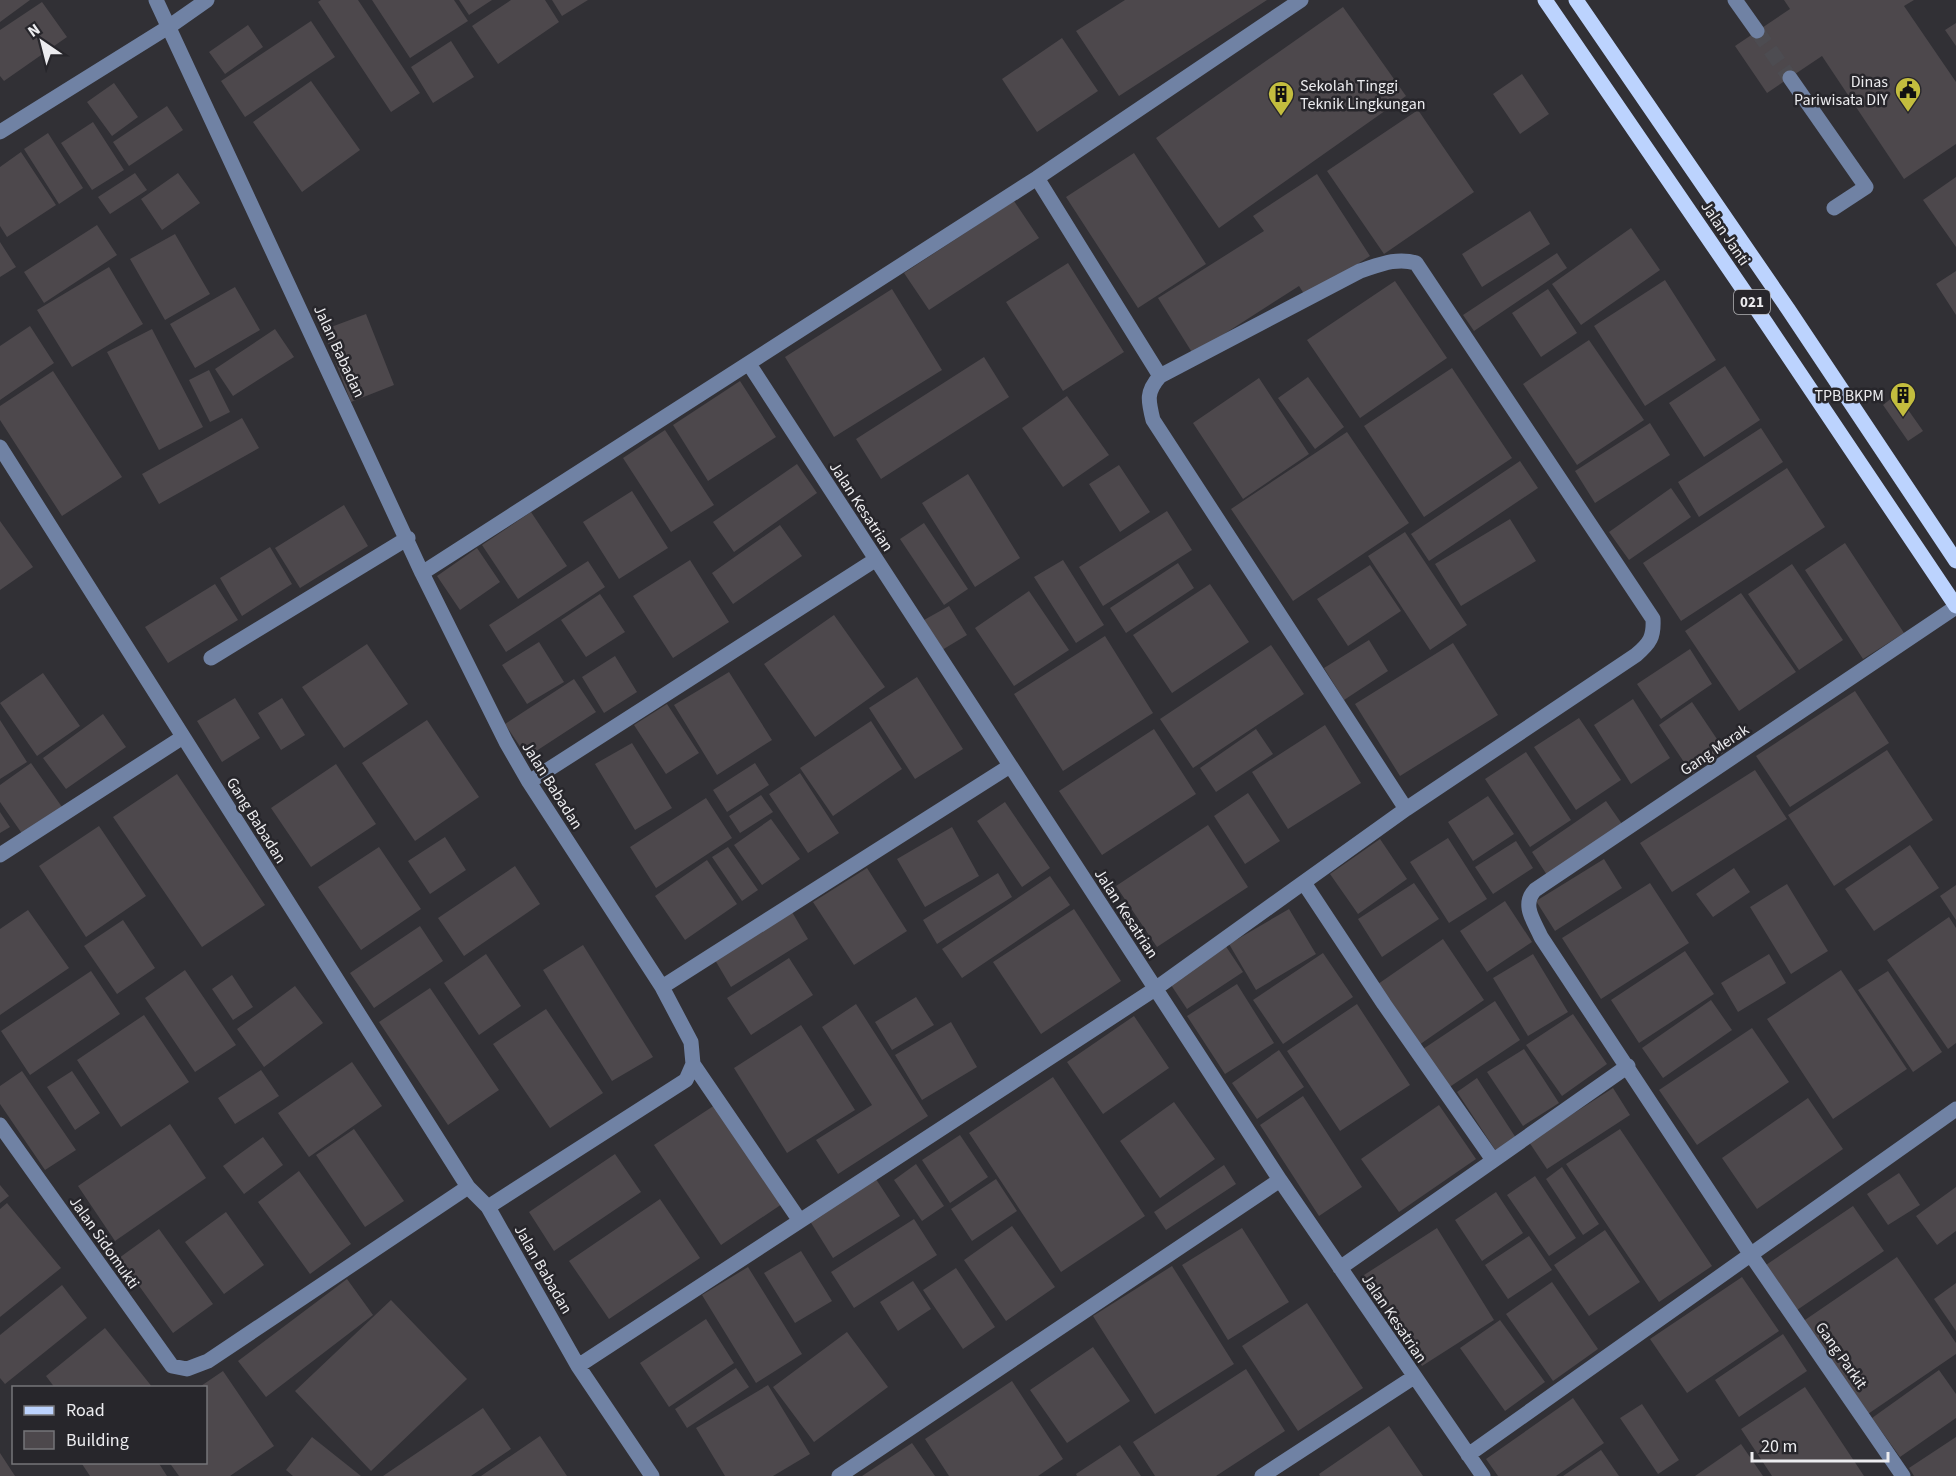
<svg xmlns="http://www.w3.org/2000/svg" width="1956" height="1476" font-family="'Source Sans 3',sans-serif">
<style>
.building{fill:#4d484c}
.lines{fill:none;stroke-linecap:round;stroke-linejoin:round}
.minor-tunnel{stroke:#4d4c51;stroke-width:15;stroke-dasharray:15 8;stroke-linecap:butt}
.minor{stroke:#7082a4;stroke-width:15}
.major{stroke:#bcd3fe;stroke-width:15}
.labels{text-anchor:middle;stroke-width:5;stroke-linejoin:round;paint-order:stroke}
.shield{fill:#27262b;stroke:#b1b1b4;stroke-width:1.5}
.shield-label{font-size:15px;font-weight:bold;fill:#ececef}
.poi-label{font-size:16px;fill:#ececef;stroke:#27262b;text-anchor:end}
.street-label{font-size:16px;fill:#ececef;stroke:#27262b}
</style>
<rect width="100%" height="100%" fill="#313035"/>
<path class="building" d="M0,0h30l-30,22z
M321,0h37l62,93 -29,19 -73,-110z
M372,0h82l14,21 -58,37z
M459,0h33l-23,15z
M511,0h34l14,22 -61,42 -26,-38z
M552,0h36l-26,16z
M1125,0h142l-148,96 -43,-65z
M1784,0h130l-10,6 52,76v62l-52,35 -82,-123 -55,37 -32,-47 55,-37z
M42,2l25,35 -63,44 -4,-5v-46z
M1343,7l63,89 -187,132 -63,-90z
M311,21l24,36 -90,60 -24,-36z
M1956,23v23l-11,-16z
M248,25l15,22 -38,27 -16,-22z
M1062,38l36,53 -61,41 -35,-53z
M451,41l23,36 -41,26 -22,-36z
M1522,74l27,40 -29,20 -27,-40z
M311,81l49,69 -58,42 -49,-70z
M114,83l24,34 -26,19 -25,-34z
M167,106l16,24 -54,36 -16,-24z
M1418,110l56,82 -90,62 -57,-83z
M93,122l31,48 -32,20 -31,-47z
M48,133l35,55 -24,16 -35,-55z
M21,152l35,53 -49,32 -7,-11v-59z
M1134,153l72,111 -68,44 -72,-111z
M135,173l12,17 -37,24 -12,-17z
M178,173l22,30 -38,27 -21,-31z
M1317,174l53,82 -64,41 -7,-11 -106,68 -35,-56 106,-67 -11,-15z
M1956,177v70l-33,-47z
M1014,201l25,37 -110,72 -25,-37z
M1530,211l20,33 -68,43 -20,-33z
M97,225l20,30 -73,48 -20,-31z
M1631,228l29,42 -79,55 -29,-41z
M175,234l35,60 -45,26 -35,-61z
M0,242l16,25 -16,10z
M1557,253l10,15 -93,63 -11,-16z
M1068,263l56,89 -61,39 -57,-89z
M109,267l34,57 -71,43 -35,-57z
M1956,271v44l-20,-31z
M1665,280l51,80 -71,46 -51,-80z
M1395,281l52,77 -87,60 -53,-78z
M235,287l25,43 -65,38 -25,-44z
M892,289l50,81 -108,67 -49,-80z
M1548,289l29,44 -36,24 -29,-44z
M366,314l28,71 -43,17 -28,-72z
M30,326l24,37 -54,37v-54z
M152,329l51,98 -44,23 -52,-98z
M275,329l19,28 -61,39 -18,-27z
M1589,340l55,80 -67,45 -54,-81z
M984,357l25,40 -128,82 -25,-40z
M1725,366l35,54 -56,37 -35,-54z
M1452,368l60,90 -88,59 -60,-91z
M209,370l21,42 -20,10 -21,-42z
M53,371l69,106 -60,39 -62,-96v-14z
M1308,377l36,50 -29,22 -37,-51z
M1259,378l50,76 -66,45 -50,-76z
M740,381l36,56 -68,44 -35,-56z
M1897,394l26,37 -15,10 -25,-36z
M1067,396l42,59 -46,32 -41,-59z
M242,418l17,30 -100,56 -17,-30z
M1650,423l20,32 -75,48 -20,-32z
M1761,428l22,34 -84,55 -21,-35z
M665,430l49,75 -43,27 -48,-74z
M1347,432l62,91 -116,78 -62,-92z
M1520,461l18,27 -109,73 -18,-27z
M797,464l20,29 -83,59 -21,-30z
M1119,465l31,47 -30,20 -31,-48z
M1787,468l38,59 -144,94 -38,-58z
M968,474l52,84 -45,29 -53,-84z
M1671,488l20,29 -62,43 -20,-28z
M632,491l36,57 -49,31 -36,-57z
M344,505l24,41 -68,42 -25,-40z
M1167,511l25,39 -89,56 -24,-39z
M531,512l36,54 -49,33 -36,-54z
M1510,519l26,42 -75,45 -26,-42z
M0,521l33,46 -33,23z
M924,523l44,66 -24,16 -44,-66z
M780,525l22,31 -69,48 -21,-31z
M1405,532l62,93 -37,25 -62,-94z
M1845,543l59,90 -41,26 -58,-89z
M270,547l22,37 -50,32 -22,-38z
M477,548l23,34 -40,28 -23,-34z
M690,560l39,62 -56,36 -40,-62z
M1063,560l41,65 -28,18 -42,-66z
M588,561l17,26 -99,65 -17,-27z
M1178,563l16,25 -68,45 -16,-25z
M1792,564l51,76 -44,30 -51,-76z
M1370,565l31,46 -53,35 -31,-47z
M215,584l23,36 -70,43 -23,-36z
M1210,584l39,58 -77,51 -39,-58z
M1029,591l40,59 -55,36 -39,-58z
M1741,593l55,79 -57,39 -54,-80z
M600,594l25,38 -39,25 -25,-37z
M949,606l18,29 -25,15 -18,-30z
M834,615l51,72 -70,50 -51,-73z
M1105,636l48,77 -90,58 -49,-77z
M1369,640l19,31 -44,29 -20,-32z
M539,642l25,40 -37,22 -25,-39z
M1453,643l45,72 -98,61 -45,-72z
M367,644l41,60 -64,44 -42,-61z
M1271,645l33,49 -111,74 -33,-49z
M1690,649l22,35 -51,35 -24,-35z
M615,656l22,36 -33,21 -22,-36z
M729,672l43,68 -55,35 -43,-70z
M43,673l37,53 -43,30 -37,-53z
M917,677l46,72 -48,30 -46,-71z
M574,679l22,33 -69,45 -22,-33z
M1855,691l34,52 -99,64 -34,-51z
M235,698l25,40 -38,24 -25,-41z
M282,698l23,37 -24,15 -23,-37z
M1633,699l37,59 -39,26 -37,-59z
M1692,702l33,49 -33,23 -33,-49z
M667,704l32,49 -33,21 -32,-49z
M103,714l23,33 -60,42 -23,-31z
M1579,718l42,62 -45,30 -42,-63z
M0,720l27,42 -27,17z
M427,720l52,77 -64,44 -53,-78z
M871,721l31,48 -69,47 -33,-48z
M1325,725l36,58 -73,46 -36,-57z
M1154,729l42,65 -94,61 -43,-64z
M1256,729l17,25 -57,38 -16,-24z
M632,743l40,65 -37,22 -40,-66z
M1887,750l46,70 -99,66 -46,-71z
M1526,752l45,68 -41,27 -45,-68z
M31,763l31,44 -39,28 -23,-33v-17z
M755,763l14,22 -42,27 -14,-22z
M336,764l40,60 -65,43 -40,-59z
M1755,770l32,49 -115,73 -32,-49z
M800,773l39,60 -31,20 -39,-59z
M177,774l88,131 -63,42 -89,-130z
M1248,793l32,48 -35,23 -31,-48z
M761,795l12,17 -33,21 -11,-17z
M1488,796l26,38 -41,27 -25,-39z
M706,798l26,40 -76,50 -26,-41z
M1606,801l16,23 -75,51 -15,-23z
M1005,802l45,66 -28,19 -45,-66z
M0,812l10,15 -10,6z
M771,819l29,40 -38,26 -28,-40z
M1208,825l40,62 -91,60 -41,-61z
M99,826l47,70 -60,41 -47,-71z
M952,827l27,49 -54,31 -28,-48z
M445,837l21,33 -36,24 -22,-33z
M1448,838l39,61 -38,24 -39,-61z
M1380,839l27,40 -49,35 -28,-40z
M1516,841l17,27 -40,26 -18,-27z
M1910,845l29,43 -65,43 -29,-42z
M379,847l42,62 -60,41 -43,-63z
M728,847l30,43 -16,11 -30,-44z
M1604,859l18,29 -67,43 -19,-30z
M707,860l30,44 -52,36 -30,-44z
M515,866l25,38 -76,52 -26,-38z
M867,868l40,63 -53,34 -41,-63z
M1734,868l16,24 -37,25 -17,-23z
M998,873l14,24 -75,47 -14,-24z
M1050,876l20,29 -108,73 -20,-29z
M1414,883l25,36 -57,38 -24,-38z
M1650,883l39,60 -88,56 -39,-61z
M1787,884l41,67 -37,23 -41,-67z
M1956,885v35l-16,-24z
M1505,901l27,41 -45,30 -27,-41z
M1074,909l47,72 -80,53 -48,-72z
M1289,909l27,45 -60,36 -27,-46z
M28,910l41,58 -69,47v-86z
M792,912l16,27 -77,48 -16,-27z
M1949,917l7,11v115l-8,6 -61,-89z
M123,920l32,48 -38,26 -33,-48z
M420,926l23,35 -69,47 -24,-35z
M1443,939l41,61 -65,45 -41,-61z
M583,945l70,112 -41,24 -69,-111z
M1225,945l18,27 -56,37 -18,-27z
M1685,951l29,43 -75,49 -28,-43z
M1323,953l30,44 -70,47 -30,-44z
M486,954l35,52 -42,29 -35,-52z
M1533,954l35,58 -40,24 -35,-58z
M1769,954l17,29 -48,29 -17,-29z
M789,958l24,37 -62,40 -24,-37z
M185,970l51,75 -41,27 -50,-74z
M1841,970l66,99 -74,50 -66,-100z
M91,971l29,43 -90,61 -29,-44z
M1888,971l54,81 -29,20 -55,-82z
M232,975l21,32 -20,13 -21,-31z
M1237,984l37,59 -49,31 -38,-58z
M295,986l28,37 -59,44 -27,-38z
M430,988l69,102 -51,35 -69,-103z
M916,997l18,28 -42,25 -17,-28z
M1711,1000l21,30 -69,48 -21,-30z
M1495,1001l25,39 -72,48 -25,-39z
M856,1004l72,112 -90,58 -22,-34 56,-35 -50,-78z
M1357,1004l53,81 -70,46 -53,-80z
M546,1009l57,84 -53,35 -57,-84z
M1573,1014l34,50 -45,32 -36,-51z
M144,1015l45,67 -68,45 -44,-67z
M1134,1016l35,52 -66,46 -36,-52z
M951,1022l26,45 -55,33 -27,-45z
M801,1025l54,85 -68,43 -53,-85z
M1752,1028l37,54 -92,63 -38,-55z
M1524,1049l35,54 -36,23 -36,-54z
M1279,1050l25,37 -47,32 -25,-36z
M352,1062l30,44 -73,51 -31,-44z
M261,1070l18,26 -44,28 -17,-26z
M22,1071l54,79 -31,20 -45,-66v-18z
M72,1071l28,42 -25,17 -28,-43z
M1053,1077l92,139 -84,56 -92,-139z
M1477,1078l39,60 -20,13 -39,-59z
M1613,1088l17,27 -83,54 -18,-27z
M1303,1096l59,91 -43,29 -59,-91z
M1808,1098l35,51 -86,60 -35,-51z
M1174,1102l41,57 -55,39 -40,-57z
M718,1103l67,99 -64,43 -67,-100z
M1439,1105l37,54 -77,53 -38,-53z
M170,1124l36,54 -91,63 -37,-55z
M354,1129l50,72 -39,26 -49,-72z
M1620,1129l92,137 -53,36 -93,-138z
M960,1135l28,42 -38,26 -28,-43z
M263,1137l20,28 -39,29 -21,-28z
M615,1154l26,38 -87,59 -25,-39z
M916,1164l28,42 -22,15 -28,-41z
M1224,1165l12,19 -70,46 -12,-18z
M1562,1167l37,57 -16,11 -37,-56z
M299,1171l52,73 -41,30 -52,-72z
M1899,1173l21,32 -32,20 -21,-31z
M874,1176l26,40 -67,42 -25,-40z
M1535,1176l41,62 -27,18 -42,-61z
M996,1179l21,32 -45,30 -21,-32z
M0,1185l9,11 -9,7z
M1956,1187v44l-19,14 -21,-29z
M1496,1192l27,41 -41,28 -27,-41z
M660,1199l40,59 -91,61 -40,-58z
M7,1203l54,65 -61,49v-108z
M1853,1206l31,45 -87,59 -31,-45z
M226,1212l38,53 -40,29 -39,-52z
M914,1219l23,36 -83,53 -23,-36z
M1012,1226l43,61 -49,34 -42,-61z
M1242,1228l47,74 -61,38 -46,-75z
M1437,1228l57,92 -72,46 -58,-91z
M159,1229l54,75 -40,29 -54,-75z
M1605,1230l35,52 -51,34 -35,-51z
M1529,1236l23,34 -44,29 -23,-34z
M801,1251l31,50 -37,22 -31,-50z
M1897,1257l59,86v11l-91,62 -63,-94z
M1172,1266l62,98 -79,50 -62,-98z
M748,1267l54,87 -46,29 -54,-88z
M956,1268l39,59 -32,22 -40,-59z
M1742,1277l37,54 -92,62 -37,-54z
M347,1279l26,36 -107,82 -28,-36z
M913,1281l18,28 -33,22 -18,-29z
M1552,1282l46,67 -45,32 -47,-67z
M1956,1283v48l-22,-32z
M62,1285l25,33 -82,66 -5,-6v-43z
M391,1300l76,79 -96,92 -76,-80z
M1307,1303l56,85 -65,43 -56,-85z
M706,1319l28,44 -65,44 -29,-44z
M1500,1320l45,62 -40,29 -45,-63z
M105,1328l48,60h-98l-9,-12z
M847,1332l41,55 -74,55 -41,-55z
M1783,1334l24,37 -68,46 -24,-37z
M1093,1347l37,54 -63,42 -37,-53z
M736,1368l13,19 -62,41 -12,-19z
M1246,1369l39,62 -69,45h-61l-22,-34z
M1939,1370l17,24v24l-56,39 -28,-39z
M223,1371l51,75 -44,30h-51l-10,-14h37v-74h-8z
M1012,1381l51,78 -25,17h-89l-24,-37z
M768,1385l42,69 -37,22h-48l-29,-48z
M1805,1387l59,89h-92l-31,-47z
M1573,1398l31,45 -48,33h-58l-12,-17z
M1642,1404l37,56 -21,14 -38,-56z
M483,1408l28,41 -40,27h-88z
M1389,1426l34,50h-103l-1,-2z
M540,1436l27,40h-86z
M312,1437l49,39h-68l-7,-6z
M1956,1437v39h-42l-5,-8z
M912,1443l23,33h-73z
M1741,1444l22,32h-68z
M1120,1445l21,31h-64l-1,-2z
M1601,1450l18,26h-56z
M0,1453l15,23h-15z
M85,1462h73l9,14h-77l-8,-12z"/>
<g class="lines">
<path class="minor-tunnel" d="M1757,31l33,47"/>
<path class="minor" d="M156,0l266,573 84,169 23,40 133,205 29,55 2,22 -7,16 -198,127 90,159 74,110
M1735,0l22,31
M1790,78l76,109 -32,21
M0,132l170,-106 37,-26
M749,364l531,816 203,296
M1160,376l200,-105c19,-6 36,-14 56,-8l237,356c1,18 -3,24 -17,36l-230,154
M0,447l468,740 20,20
M422,573l615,-395 264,-178
M211,658l197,-120
M529,782l346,-222
M0,855l183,-118
M1304,883l80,121 109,156
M662,987l348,-221
M693,1064l107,157
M0,1125l172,241 15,3 21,-8 260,-174
M1340,1268l288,-202
M578,1366l577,-377 251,-180 -253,-389c-5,-20 -7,-28 7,-44l-123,-198
M1468,1455l488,-346
M839,1476l441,-296
M1262,1476l152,-99
M1903,1476l-152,-221 -210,-318c-7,-16 -20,-32 -6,-47l421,-283"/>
<path class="major" d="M1545,0l221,323 190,283
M1576,0l212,309 168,252"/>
</g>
<defs>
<g id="civic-pin" transform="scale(1.35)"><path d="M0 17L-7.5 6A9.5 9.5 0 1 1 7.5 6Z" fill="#c3bd3e" stroke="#27262b"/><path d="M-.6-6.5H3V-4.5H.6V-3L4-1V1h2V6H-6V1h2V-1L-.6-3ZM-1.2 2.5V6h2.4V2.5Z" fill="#111"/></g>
<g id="building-pin" transform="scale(1.35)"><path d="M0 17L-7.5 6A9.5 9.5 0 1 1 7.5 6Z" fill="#c3bd3e" stroke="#27262b"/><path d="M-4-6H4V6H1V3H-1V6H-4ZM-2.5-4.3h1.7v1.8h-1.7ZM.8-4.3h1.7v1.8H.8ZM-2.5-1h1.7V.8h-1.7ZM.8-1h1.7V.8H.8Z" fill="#111"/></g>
</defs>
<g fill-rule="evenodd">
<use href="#civic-pin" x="1908" y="90"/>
<use href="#building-pin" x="1281" y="94"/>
<use href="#building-pin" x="1903" y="395"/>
</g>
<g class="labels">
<rect class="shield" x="1734" y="290" width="36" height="24" rx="4.5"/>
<g class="shield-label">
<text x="1752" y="307">021</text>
</g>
<g class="poi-label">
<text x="1888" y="87">Dinas<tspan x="1888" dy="18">Pariwisata DIY</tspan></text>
<text x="1300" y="91" text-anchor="start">Sekolah Tinggi<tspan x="1300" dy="18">Teknik Lingkungan</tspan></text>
<text x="1884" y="401">TPB BKPM</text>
</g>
<g class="street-label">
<text transform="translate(1726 233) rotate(56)" y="6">Jalan Janti</text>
<text transform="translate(340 351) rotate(65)" y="6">Jalan Babadan</text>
<text transform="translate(862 506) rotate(57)" y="6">Jalan Kesatrian</text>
<text transform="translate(1714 749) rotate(-34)" y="6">Gang Merak</text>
<text transform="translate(553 785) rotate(58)" y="6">Jalan Babadan</text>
<text transform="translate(257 820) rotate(58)" y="6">Gang Babadan</text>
<text transform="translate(1127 913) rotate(57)" y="6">Jalan Kesatrian</text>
<text transform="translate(105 1242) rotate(55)" y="6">Jalan Sidomukti</text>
<text transform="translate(544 1269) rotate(60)" y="6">Jalan Babadan</text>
<text transform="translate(1395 1318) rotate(56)" y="6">Jalan Kesatrian</text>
<text transform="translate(1842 1355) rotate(55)" y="6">Gang Parkit</text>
</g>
</g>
<rect x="12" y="1386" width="195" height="78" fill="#27262b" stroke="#767579" stroke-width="1.5"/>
<rect x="24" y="1406" width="30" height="9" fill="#bcd3fe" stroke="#767579" stroke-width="1.5"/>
<text x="66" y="1416" font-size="18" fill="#ececef">Road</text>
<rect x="24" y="1431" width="30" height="18" fill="#4d484c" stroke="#767579" stroke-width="1.5"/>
<text x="66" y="1446" font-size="18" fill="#ececef">Building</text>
<g transform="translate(42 42) rotate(325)" stroke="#27262b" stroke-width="4.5" paint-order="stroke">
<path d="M0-4.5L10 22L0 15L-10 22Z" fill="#ececef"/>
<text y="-9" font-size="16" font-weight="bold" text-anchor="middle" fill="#ececef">N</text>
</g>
<path d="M1752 1452v9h136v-9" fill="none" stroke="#ececef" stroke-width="3"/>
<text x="1761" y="1452" font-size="18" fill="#ececef" stroke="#27262b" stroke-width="4.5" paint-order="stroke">20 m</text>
</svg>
